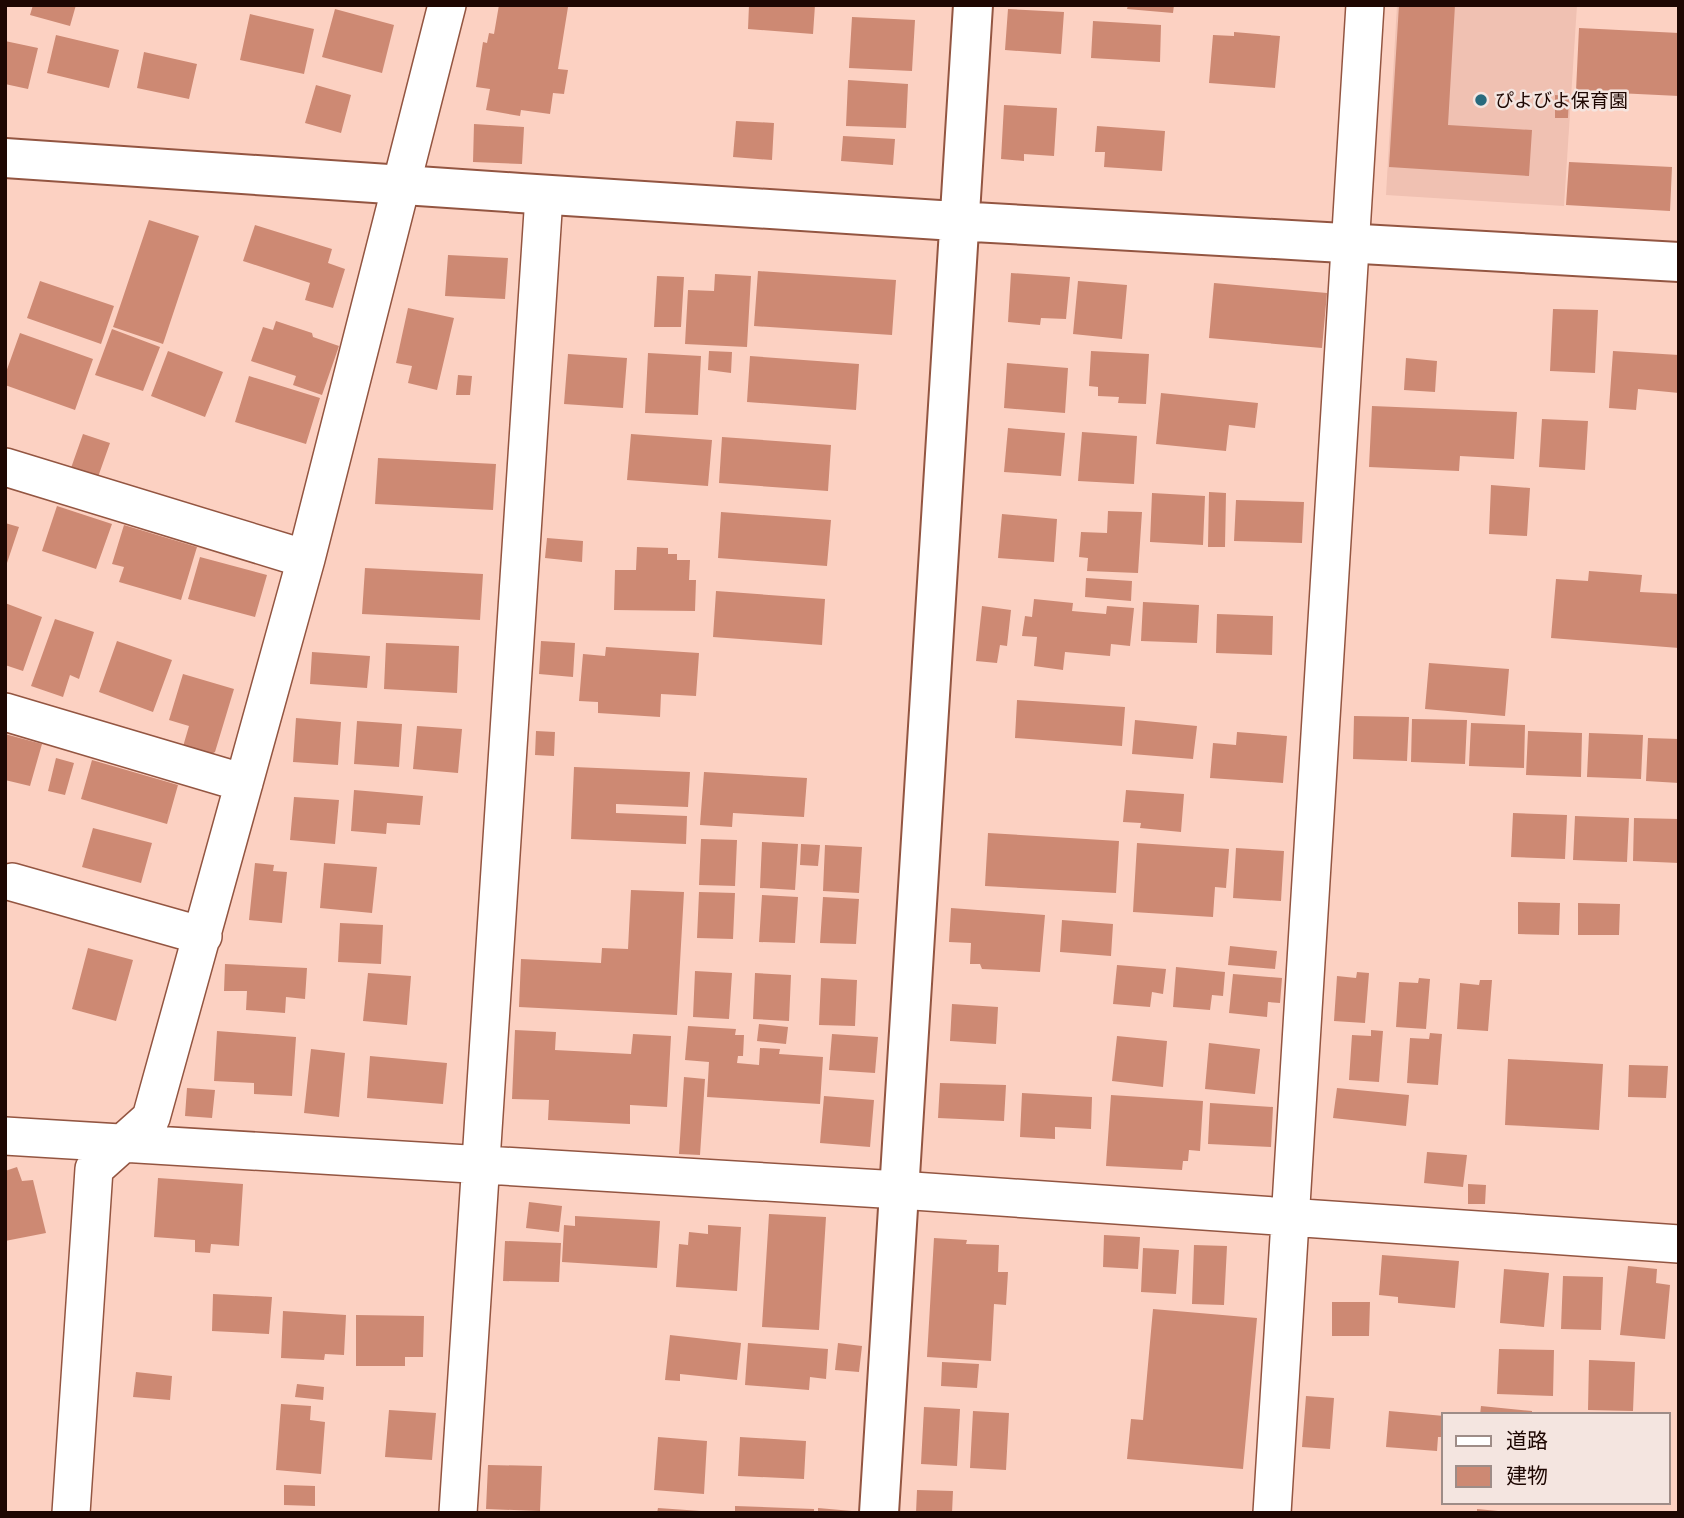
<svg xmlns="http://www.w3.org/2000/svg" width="1684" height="1518" font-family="'Space Grotesk','Noto Sans JP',sans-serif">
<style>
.built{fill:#f0c1b2}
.building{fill:#cd8973}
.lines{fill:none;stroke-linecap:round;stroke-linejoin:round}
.minor-casing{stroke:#935541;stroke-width:40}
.tertiary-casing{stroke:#935541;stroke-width:42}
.minor{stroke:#fff;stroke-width:37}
.tertiary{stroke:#fff;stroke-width:38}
.poi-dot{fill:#286a7d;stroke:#f4e5e0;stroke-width:2.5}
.labels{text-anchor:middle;stroke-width:5;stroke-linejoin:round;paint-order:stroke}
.poi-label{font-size:19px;fill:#1e0702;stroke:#f4e5e0;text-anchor:start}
</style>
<rect width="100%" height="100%" fill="#fcd1c2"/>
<path class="built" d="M1397,5h180l-13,201 -178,-11z"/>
<path class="building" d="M33,5h43l-6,21 -40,-11z
M499,5l69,2 -10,62 10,1 -4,24 -11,-1 -3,21 -29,-4 -1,6 -34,-6 4,-21 -14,-2 7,-45 4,1 2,-10 5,1z
M749,5h66l-2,29 -65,-5z
M1128,5h46l-1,8 -46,-4z
M1399,5h56l-7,120 84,5 -3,46 -140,-9z
M335,9l59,16 -12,48 -60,-16z
M1008,9l56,3 -3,42 -56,-4z
M250,14l64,15 -10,45 -64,-14z
M852,17l63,3 -3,51 -63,-3z
M1093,21l68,4 -1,37 -69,-4z
M1579,28l100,5v63l-103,-5z
M1234,32l46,4 -5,52 -66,-5 4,-48 21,1z
M56,35l63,15 -10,38 -62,-15z
M5,41l33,7 -10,41 -23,-5z
M144,52l53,12 -8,35 -52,-11z
M848,80l60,4 -2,44 -60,-2z
M316,85l35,10 -10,38 -36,-10z
M1555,95l14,1 -1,22h-13z
M1004,105l53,3 -3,48 -30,-2v7l-23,-2z
M736,121l38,2 -2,37 -39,-3z
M474,124l50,3 -2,37 -49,-2z
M1097,126l68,5 -3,40 -58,-4 1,-15h-10z
M843,136l52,3 -2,26 -52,-4z
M1569,162l103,5 -2,44 -104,-6z
M149,220l50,16 -36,108 -50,-17z
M255,225l77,24 -4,14 17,6 -12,39 -28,-8 5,-17 -67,-22z
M448,255l60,3 -3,41 -60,-3z
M758,271l138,9 -4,55 -138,-9z
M1011,273l59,4 -4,42 -25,-1 -1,7 -32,-3z
M715,274l36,2 -4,71 -62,-3 3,-54 26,1z
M657,276l27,1 -3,50h-27z
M40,281l74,25 -13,38 -74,-26z
M1078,281l49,4 -5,54 -49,-5z
M1214,283l113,10 -5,55 -113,-10z
M408,308l46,10 -17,72 -29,-7 4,-17 -16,-3z
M1553,309l45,1 -3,63 -45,-2z
M276,321l36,12 1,4 26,9 -17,49 -29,-10 3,-9 -45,-15 12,-34 10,3z
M112,329l48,18 -17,44 -48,-16z
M20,333l73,26 -18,51 -70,-25v-10z
M168,351l55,21 -18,45 -54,-21z
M709,351l23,1 -1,21 -23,-3z
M1091,351l58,3 -3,50 -28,-1 1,-6 -21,-1v-9l-9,-1z
M1613,351l66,4v38l-41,-4 -2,21 -27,-2z
M648,353l53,3 -3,59 -53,-2z
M568,354l59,4 -4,50 -59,-4z
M750,356l109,8 -3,46 -109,-8z
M1406,358l31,3 -2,31 -31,-2z
M1007,363l61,5 -3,45 -61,-5z
M458,375l14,1 -2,19h-14z
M249,376l71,22 -14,46 -71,-22z
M1161,393l97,10 -3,25 -26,-3 -3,26 -70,-7z
M1372,406l145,6 -3,47 -54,-3 -1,15 -90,-4z
M1542,419l46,2 -3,49 -46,-3z
M1008,428l57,5 -4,43 -57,-4z
M1082,432l55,4 -3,48 -56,-3z
M83,434l27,9 -12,34 -27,-9z
M631,434l81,6 -4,46 -81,-6z
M722,437l109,8 -3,46 -109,-8z
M378,458l118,6 -3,46 -118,-6z
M1491,485l39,3 -3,48 -38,-2z
M1209,492l17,1 -1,54h-17z
M1152,493l53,3 -2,49 -53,-3z
M1236,500l68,2 -2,41 -68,-2z
M57,506l55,18 -16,45 -54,-18z
M1108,511l34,1 -4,61 -51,-2 1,-13 -9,-1 2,-25 26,1z
M721,512l110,8 -4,46 -109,-8z
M1002,514l55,5 -3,43 -56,-4z
M5,523l14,4 -13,39h-1z
M124,525l73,22 -16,53 -62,-18 5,-15 -12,-3z
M547,538l36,3 -1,21 -37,-4z
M637,547l31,1v6h9v6h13l-1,20h7l-1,31 -81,-1 1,-40h21z
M200,557l67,18 -12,42 -67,-18z
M365,568l118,6 -3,46 -118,-6z
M1589,571l53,4 -2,17 39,2v54l-128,-10 5,-59 32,2z
M1086,578l46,3 -1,20 -46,-4z
M716,591l109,8 -3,46 -109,-8z
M1034,599l39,4 -1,8 34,3 1,-8 27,2 -4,38 -19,-2 -1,12 -45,-4 -2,18 -29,-4 3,-29 -15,-1 3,-20 7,1z
M1143,602l56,3 -2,38 -56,-2z
M5,603l37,14 -19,54 -18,-6z
M982,606l29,4 -4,36 -7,-1 -3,18 -21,-2z
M1217,614l56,2 -1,39 -56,-2z
M55,619l39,13 -15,47 -9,-4 -7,22 -32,-11z
M117,641l55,19 -19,52 -54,-20z
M541,641l34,2 -2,34 -34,-3z
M386,643l73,3 -2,47 -73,-4z
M606,647l93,6 -3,43 -35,-2 -1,23 -62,-4v-11l-19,-1 4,-47 22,2z
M312,652l58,4 -3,32 -57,-4z
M1429,663l80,6 -4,47 -80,-7z
M183,674l51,15 -19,63 -9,5 -24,-7 7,-24 -20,-6z
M1017,700l108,7 -3,39 -107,-8z
M1354,716l55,1 -2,44 -54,-2z
M296,718l45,4 -3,43 -45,-3z
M1412,719l55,1 -2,44 -54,-2z
M1135,720l62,6 -4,33 -61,-5z
M357,721l45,3 -3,43 -45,-3z
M1471,723l54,2 -1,43 -55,-2z
M417,726l45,3 -4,44 -45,-4z
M536,731l19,1 -1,24 -19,-1z
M1528,731l54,2 -1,44 -55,-2z
M1237,732l50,4 -4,47 -73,-5 3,-35 23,2z
M1589,733l54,2 -2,44 -54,-2z
M5,734l37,10 -12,42 -25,-6z
M1648,738l31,1v44l-33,-2z
M56,758l18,5 -9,32 -17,-4z
M92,760l86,25 -11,39 -86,-25z
M574,767l116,5 -2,35 -72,-3v9l71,3 -1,28 -115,-5z
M704,772l103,6 -3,39 -71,-4 -1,14 -32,-2z
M354,790l69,6 -3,29 -33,-2 -1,11 -35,-3z
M1126,790l58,4 -3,38 -41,-4 1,-5 -18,-1z
M294,797l45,3 -4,44 -45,-4z
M1513,813l54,2 -2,44 -54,-2z
M1575,816l54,2 -2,44 -54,-2z
M1634,818l45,1v44l-46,-2z
M93,828l59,15 -11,40 -59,-16z
M988,833l131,8 -3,52 -131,-7z
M701,839l36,1 -2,46 -36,-1z
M762,842l36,2 -3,46 -35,-2z
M1137,843l92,6 -3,39 -11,-1 -2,30 -80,-5z
M801,844l19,1 -2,21 -18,-1z
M825,845l37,2 -3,46 -36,-2z
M1236,848l48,3 -3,50 -48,-3z
M255,863l19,2 -1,6 14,1 -5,51 -33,-3z
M324,863l53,4 -5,46 -52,-5z
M631,890l53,2 -7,123 -158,-8 2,-48 80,4 1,-15 26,1z
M699,892l36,1 -2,46 -36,-1z
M762,895l36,2 -3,46 -36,-1z
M823,897l36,2 -3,45 -36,-1z
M1518,902l42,1 -1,32 -41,-1z
M1578,903l42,1 -1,31h-41z
M951,908l94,7 -5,57 -58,-3 -2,-5h-10l1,-21 -22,-1z
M1062,920l51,4 -2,32 -51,-4z
M340,923l43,2 -2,39 -43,-2z
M1230,946l47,5 -2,18 -47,-4z
M88,948l45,12 -17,61 -44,-12z
M225,964l82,4 -2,31 -19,-2 -1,16 -39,-3 1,-19h-23z
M1117,965l49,4 -3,25 -11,-2 -2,15 -37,-3z
M1176,967l49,5 -2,24 -11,-1 -2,15 -37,-3z
M695,971l37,2 -3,46 -36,-2z
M1357,972l12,1 -4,50 -31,-2 3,-45 19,2z
M368,973l43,3 -4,49 -44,-4z
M755,973l36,2 -2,46 -36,-2z
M1233,974l49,4 -2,25 -12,-1 -1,15 -38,-4z
M821,978l36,2 -2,46 -36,-1z
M1419,978l11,1 -4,50 -30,-2 3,-45 19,1z
M1480,980h12l-4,51 -31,-2 3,-46 19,2z
M952,1004l46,3 -2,37 -46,-3z
M759,1024l29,3 -2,17 -29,-3z
M688,1026l48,3 -1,6h9l-1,21h-5l-1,7 22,2 1,-17 20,1 -1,5 44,3 -3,47 -113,-7 2,-35 -24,-2z
M515,1030l41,2 -1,18 76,4 2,-20 38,2 -4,71 -37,-2v19l-82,-4 1,-20 -37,-1z
M1371,1030l12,1 -4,51 -30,-2 3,-45 19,1z
M217,1031l79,6 -4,59 -38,-2v-11l-40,-2z
M1430,1033l12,1 -4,51 -31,-2 3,-45 19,1z
M832,1034l46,3 -3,36 -46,-3z
M1117,1036l50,5 -4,46 -51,-6z
M1209,1043l51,6 -5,45 -50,-5z
M311,1049l34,4 -6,64 -35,-4z
M370,1056l77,7 -4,41 -76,-6z
M1508,1059l95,5 -4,66 -94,-5z
M1629,1065l39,1 -2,32 -38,-1z
M684,1077l21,2 -5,76 -21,-1z
M940,1083l66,2 -2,36 -66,-3z
M187,1088l28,2 -3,28 -27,-2z
M1337,1088l72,7 -3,31 -73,-8z
M1022,1093l70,4 -1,32 -36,-2v12l-35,-2z
M1111,1095l92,6 -3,50 -11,-1 -1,11h-5l-1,9 -76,-4z
M824,1096l50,4 -4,47 -50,-4z
M1210,1103l63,4 -2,40 -63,-3z
M1427,1152l40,3 -4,32 -39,-4z
M17,1167l5,14 11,-1 13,53 -41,8v-70z
M158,1178l85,6 -4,62 -28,-2 -1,9 -15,-1v-12l-41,-3z
M1468,1184l18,1 -1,19h-17z
M529,1202l33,4 -3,26 -33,-4z
M769,1214l57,3 -7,113 -57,-3z
M575,1216l85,5 -3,47 -95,-6 2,-37 11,1z
M708,1225l33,2 -4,64 -61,-4 3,-43 9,1 1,-13 19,2z
M1104,1235l36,2 -2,32 -35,-2z
M934,1238l33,2 -1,4 33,1 -1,27h10l-2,33 -12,-1 -3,57 -64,-4z
M505,1241l56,2 -2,39 -56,-1z
M1194,1245l33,1 -3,59 -32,-1z
M1143,1248l36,2 -3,44 -35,-2z
M1382,1255l77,6 -4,47 -57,-5v-6l-19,-2z
M1628,1266l29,3 -1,14 14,2 -5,54 -45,-4z
M1504,1269l45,4 -5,54 -44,-4z
M1563,1276l40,1 -2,53 -40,-1z
M213,1294l59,3 -3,37 -57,-3z
M1332,1302h38l-1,34h-37z
M1153,1309l104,9 -14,151 -116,-10 4,-40 12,1z
M283,1311l63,4 -2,40 -19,-1 -1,6 -43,-2z
M356,1315l68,1 -1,41h-18v9h-49z
M670,1335l71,8 -4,37 -57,-6v7l-15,-1z
M748,1343l80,6 -2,30 -16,-2 -1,13 -64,-5z
M838,1343l24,3 -3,26 -24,-2z
M1499,1349l55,1 -1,46 -56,-2z
M1589,1360l46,2 -2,49 -45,-1z
M942,1362l37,2 -2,24 -36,-2z
M136,1372l36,4 -2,24 -37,-3z
M297,1384l27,3 -1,13 -28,-3z
M1306,1396l28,2 -4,51 -28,-2z
M281,1404l30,2 -1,14 15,2 -4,52 -45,-4z
M1481,1406l51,5v4h-52z
M924,1407l36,2 -3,57 -36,-2z
M389,1410l47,3 -4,47 -47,-3z
M973,1411l36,2 -3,57 -36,-2z
M1389,1411l55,5v21h-6l-1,14 -51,-4z
M658,1437l49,4 -3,53 -50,-4z
M740,1437l66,4 -2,38 -66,-3z
M488,1465l54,1 -2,45 -54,-2z
M284,1485l31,1v20l-31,-1z
M917,1490l36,1 -1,22h-36z
M735,1506l79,3v4h-79z
M658,1508l43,3v2h-44z
M818,1508l34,3v2h-34z
M1477,1509l21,2v2h-21z"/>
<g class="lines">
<g class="minor-casing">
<path id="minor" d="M5,467l301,92
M5,712l239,71
M12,882l191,54
M5,1136l894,54 780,54
M71,1513l23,-344 57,-51 155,-559 141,-554
M458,1513l86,-1317
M1272,1513l93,-1508"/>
</g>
<g class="tertiary-casing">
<path id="tertiary" d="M5,158c317,21 633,44 950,63 241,15 483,26 724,41
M879,1513l94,-1508"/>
</g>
<use href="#minor" class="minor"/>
<use href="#tertiary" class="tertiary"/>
</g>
<circle class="poi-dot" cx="1481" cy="100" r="7"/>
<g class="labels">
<g class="poi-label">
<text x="1495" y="107">ぴよびよ保育園</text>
</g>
</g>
<rect width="1684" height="1518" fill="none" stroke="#1e0702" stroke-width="14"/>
<rect x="1442" y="1413" width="228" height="91" fill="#f4e5e0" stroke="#9e8c87" stroke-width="2"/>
<rect x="1456" y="1436" width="35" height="10" fill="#ffffff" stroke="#9e8c87" stroke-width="2"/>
<text x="1506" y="1448" font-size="21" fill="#1e0702">道路</text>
<rect x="1456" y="1466" width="35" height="21" fill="#cd8973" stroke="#9e8c87" stroke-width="2"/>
<text x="1506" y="1483" font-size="21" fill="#1e0702">建物</text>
</svg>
